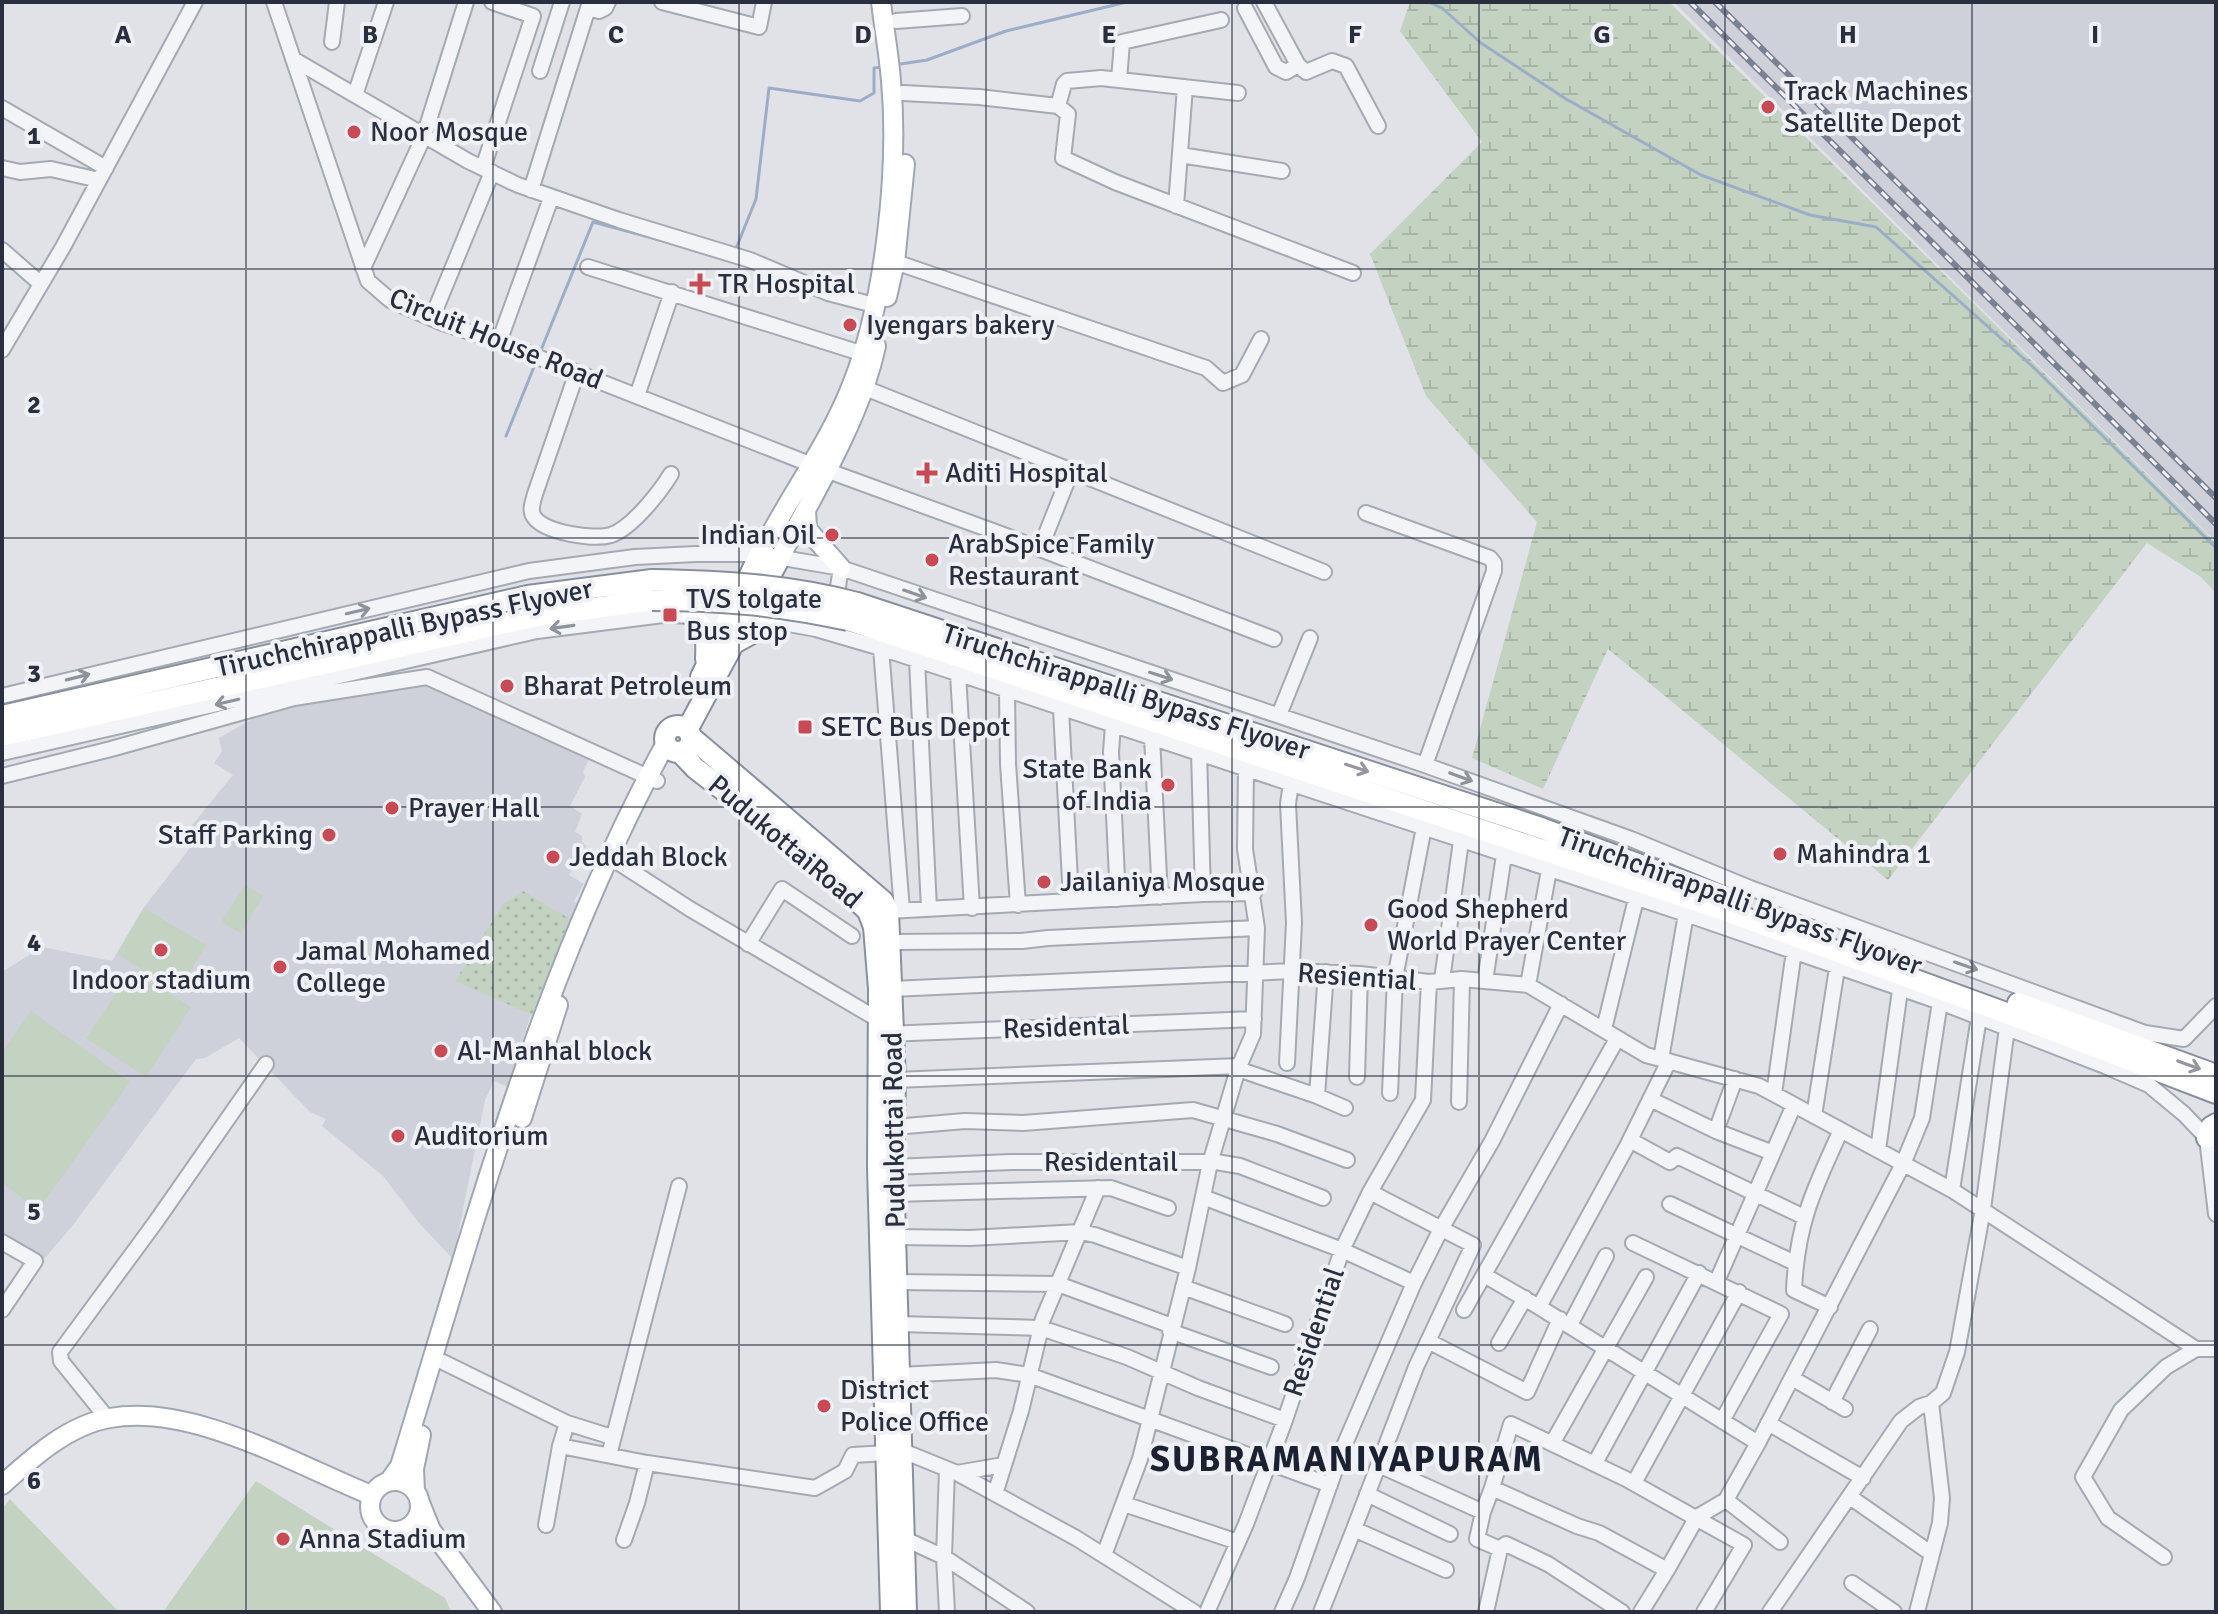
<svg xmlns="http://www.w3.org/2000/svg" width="2218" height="1614" font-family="Signika,sans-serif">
<defs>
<pattern id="grass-dots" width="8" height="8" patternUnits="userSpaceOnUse" patternTransform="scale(2)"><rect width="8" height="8" fill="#c4d2c1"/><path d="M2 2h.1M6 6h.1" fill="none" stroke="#a8b5a7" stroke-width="1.8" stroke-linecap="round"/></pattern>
<pattern id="wetland-marsh" width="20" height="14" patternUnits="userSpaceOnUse" patternTransform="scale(2)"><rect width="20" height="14" fill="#c4d2c1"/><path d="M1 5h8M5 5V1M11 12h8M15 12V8" fill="none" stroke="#a8b5a7"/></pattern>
</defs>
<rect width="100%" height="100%" fill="#e0e2e8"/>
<!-- built -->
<path fill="#ced1da" d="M1674,2H2216V542Z
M417,679L590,757L583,772L585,777L570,806L582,814L575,832L582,836V842L587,846L569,875L584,884L574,901L577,903L539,990L507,1087L494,1081L485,1100L453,1259L419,1223L383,1176L322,1126L326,1119L310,1112L239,1038L205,1058L196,1059L73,1225L45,1258L2,1234V972L42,947L112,961L142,910L192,845L189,829L233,775L214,763L222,751L219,738L252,719L307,703Z"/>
<!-- grass -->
<path fill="url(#grass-dots)" d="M523,891L570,919L532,1015L455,981L503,904Z"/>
<!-- wetland -->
<path fill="url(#wetland-marsh)" d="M1410,2H1669L2216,543V593L2201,577L2147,543L1888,880L1608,649L1543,789L1472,758L1537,522L1426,396L1370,254L1482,142L1400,31Z"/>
<!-- park -->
<path fill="#c4d2c1" d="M245,885L263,896L241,934L221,922Z
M144,908L206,945L178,992L117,954Z
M132,970L191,1007L146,1077L86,1038Z
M31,1011L130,1082L38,1210L2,1183V1052Z
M256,1481L445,1598L451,1612H163Z
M10,1499L119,1612H2V1509Z"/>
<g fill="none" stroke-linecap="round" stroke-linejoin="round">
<!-- stream -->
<path stroke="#9caec7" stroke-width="3" d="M1429,2L1442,8L1481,43L1566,99L1701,175L1810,215L1876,227L2031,365L2216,548
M894,65L927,60L1006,31L1127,2
M737,246L756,199L769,88L860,101L874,93V68L883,67
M539,355L593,222L675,244
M506,436L536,362"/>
<!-- minor casing -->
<g stroke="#a5a9b2" stroke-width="18">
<path id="minor" d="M274,2L368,281L390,300L440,322L499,342L812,465L1001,534L1274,639
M662,2L759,27L764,2
M1264,2L1298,65L1306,72L1332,61L1346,66L1378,126
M1245,8L1276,67L1286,72L1298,65
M896,21L962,16
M332,42L337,2
M293,59L468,161L518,185L619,220L750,260L828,293L874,305
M540,71L562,2
M1119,80L1122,42L1221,20
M903,93L979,97L1058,106L1064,84L1067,81L1101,78L1238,93
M355,95L386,2
M1058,106L1068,114L1063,158L1115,182L1353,273
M2,108L106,168
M1180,155L1282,171
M2,168L20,172L51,169L99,180
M483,168L533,16L492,2
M531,190L588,8L599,11L605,8L608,2
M1176,206L1185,87
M2,250L41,284
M895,262L1206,368L1223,383L1242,375L1261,339
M588,267L870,356
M363,268L424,136L466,2
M432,318L492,172
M499,342L551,198
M2,350L63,247L195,2
M577,372L535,494C533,502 529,510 534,517C545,533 594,540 611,535C632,528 660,492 671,474
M865,388L1324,572
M637,396L672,292
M1366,513L1490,558L1494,563V571L1425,765
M1040,549L1072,469
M835,605L841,568
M767,620L816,629L881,648L1686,914L1940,1002L2105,1066L2149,1085L2184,1114L2207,1138L2216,1214
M881,648L902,910
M917,660L929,909
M958,674L972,908
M1007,691L1008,764L1018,905
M2,696L529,571L635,557L696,554H760L841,568L1425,765L1631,839L1750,888L2145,1033L2184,1039L2216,1006
M1061,709L1071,900
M1279,715L1310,638
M1113,725L1111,752L1118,899
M1152,737L1160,897
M2,753L537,631L663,615L735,617
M2,776L111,749L294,698L427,677L657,781
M619,863L690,909L879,1020
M1203,894L1254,893
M888,911L1203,894L1199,752
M891,942L1022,941L1048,938L1257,928
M748,944L782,889L852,936
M1442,980L1461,841
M1485,981L1504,855
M1528,985L1549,870
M892,989L1293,971L1360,974L1429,982L1462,979L1528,985L1646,1055L1759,1086L1952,1190L2196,1349
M1604,1029L1636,899
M886,1034L1254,1019
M1661,1059L1686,914
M1669,1061L1627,1146L1539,1307L1758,1443L1903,1164L1922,1118L1940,1002
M1287,1063L1294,923L1288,804L1291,783
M1238,1069L1317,1096L1345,1108
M1357,1077L1360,974
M895,1080L1239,1066
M1390,1093L1395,978L1424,827
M1774,1094L1794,951
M1317,1096L1326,972
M1650,1099L1716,1131L1773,1153
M1459,1102L1462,979
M1814,1116L1837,968
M894,1127L965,1121L1023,1123L1193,1110L1277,1134L1347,1160
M1716,1131L1735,1079
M1630,1140L1670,1162L1677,1156L1804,1217
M1878,1150L1900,990
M893,1167L1011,1162H1216L1240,1166L1323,1198
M1952,1190L1979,1017
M894,1194L1111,1188L1168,1208
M1203,1197L1342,1250L1414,1283
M1670,1204L1795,1263
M895,1237L970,1238L1080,1232L1095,1235L1188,1268
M2,1242L35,1261L2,1310
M1633,1243L1781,1314L1722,1421
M1484,1275L1539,1307
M1717,1281L1794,1105
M897,1282L1058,1284L1172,1326
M1183,1287L1285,1324
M1830,1307L1794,1290C1797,1223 1814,1189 1841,1130
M1464,1310L1617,1039
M898,1324L1041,1328L1127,1357L1198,1388L1285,1420
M1570,1325L1606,1256
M1170,1331L1271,1367
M1428,1341L1527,1392L1560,1319
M1499,1343L1525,1298
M443,1362L567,1423L612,1437
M900,1375L996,1370L1029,1375L1330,1485
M1792,1378L1845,1409
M1832,1402L1870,1329
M107,1418L61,1361L60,1352L155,1223L266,1064
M1768,1423L1863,1478
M1553,1442L1646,1277
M1758,1443L1726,1500L1780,1542
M560,1446L647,1463L815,1488L845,1471L853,1455L887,1453
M893,1447L957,1473L1076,1538L1194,1612
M609,1455L679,1186
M1595,1463L1699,1273
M1379,1465L1483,1512L1492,1488
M957,1473L1003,1465
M1634,1483L1739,1292
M995,1494L1021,1411L1043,1319L1098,1188
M1367,1494L1450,1534
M1850,1497L1932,1554
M1124,1504L1238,1542
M1483,1512L1477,1539L1500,1549
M546,1525L560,1446L567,1423
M1354,1529L1416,1367L1473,1245L1370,1192
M905,1539L944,1557L947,1469
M624,1540L637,1503L647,1463
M1104,1555L1140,1459L1188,1268L1210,1163L1238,1069L1253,1034L1257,928L1245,849L1246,767
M2164,1557L2108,1518L2083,1477L2121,1410L2166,1367L2196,1349H2216
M1667,1570L1697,1517L1726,1500
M1852,1583L1894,1612
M947,1612L944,1557L1027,1612
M1207,1612L1246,1524L1285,1420L1342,1250L1370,1192L1423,1100L1429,982
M1282,1612L1297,1578L1341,1453L1414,1283L1441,1229L1492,1141L1561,1004
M1321,1612L1354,1529L1446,1570
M1486,1612L1500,1549L1506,1544L1548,1564L1622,1612
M1641,1612L1667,1570L1599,1533L1577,1526L1492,1488L1511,1424L1626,1479L1744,1545L1704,1612
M1770,1612L1901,1421L1919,1407L1931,1403
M1917,1612L1940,1523L1942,1498L1931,1403L1943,1393L1957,1352L1983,1209L2007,1028"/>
</g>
<!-- major casing -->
<g stroke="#a0a6b3" stroke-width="22">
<path id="major" d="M887,297L895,262L905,164
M806,510L807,529L841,568
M760,554C789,496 830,443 853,382C885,301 899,168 891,81C889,55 884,28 881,2
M780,557C815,493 861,416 876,346
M522,1118L558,1005
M390,1480L400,1466C475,1221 542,969 666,743
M370 1506a25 25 0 1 1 50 0a25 25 0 1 1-50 0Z
M2,1485C32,1458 68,1425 110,1418C192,1403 296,1465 371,1495
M415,1491L414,1469L421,1435
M420,1503L431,1530L492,1612"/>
</g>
<!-- highway casing -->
<g stroke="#888f9e" stroke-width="24">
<path id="highway" d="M857,603L1541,828L1740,902
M692,616C707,629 707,640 706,659
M848,620L1721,909L2036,1024L2216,1093
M736,642L774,621
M701,677L760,554
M2,716L528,596L652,580
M665 739a13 13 0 1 1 26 0a13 13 0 1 1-26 0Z
M687,730L780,557
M2,736L537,616L652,600
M691,737L883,901L888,911L895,1080L893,1167L906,1612
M680,752L695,768L783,836L846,890L868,911L874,927L879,989L878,1168L891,1612
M2018,1003L2216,1075
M2207,1138L2211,1127L2216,1124"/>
</g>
<!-- minor -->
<use href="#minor" stroke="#f2f4f7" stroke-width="14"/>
<!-- major -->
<use href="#major" stroke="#fff" stroke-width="18"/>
<!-- highway -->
<use href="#highway" stroke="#fff" stroke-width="20"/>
<!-- rail casing -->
<g stroke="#7a8191" stroke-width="6">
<path id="rail" d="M1690,2L2216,524
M1715,2L2216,498"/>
</g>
<!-- rail -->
<use href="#rail" stroke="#eff1f6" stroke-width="3" stroke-dasharray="9" stroke-linecap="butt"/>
<!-- highway-bridge casing -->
<g stroke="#888f9e" stroke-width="24" stroke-linecap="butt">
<path id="highway-bridge" d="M652,580C722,581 790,585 857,603
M652,600C723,600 779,605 848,620"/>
</g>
<!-- highway-bridge -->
<use href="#highway-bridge" stroke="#fff" stroke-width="20"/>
</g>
<!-- one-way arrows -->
<defs><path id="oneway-shaft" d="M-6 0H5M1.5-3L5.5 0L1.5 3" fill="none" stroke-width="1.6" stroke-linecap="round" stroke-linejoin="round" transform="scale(2)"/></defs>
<g stroke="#8e929b">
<use href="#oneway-shaft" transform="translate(915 594) rotate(19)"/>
<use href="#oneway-shaft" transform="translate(358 611) rotate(-13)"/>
<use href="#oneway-shaft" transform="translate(562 627) rotate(172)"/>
<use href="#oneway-shaft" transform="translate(1161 676) rotate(18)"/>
<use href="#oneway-shaft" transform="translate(78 677) rotate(-14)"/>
<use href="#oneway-shaft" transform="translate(227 702) rotate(167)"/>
<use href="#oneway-shaft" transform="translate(1461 777) rotate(20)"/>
<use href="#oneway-shaft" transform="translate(1966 966) rotate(19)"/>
</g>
<g stroke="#94979f">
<use href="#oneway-shaft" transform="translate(1357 768) rotate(18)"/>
<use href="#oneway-shaft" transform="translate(2189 1065) rotate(20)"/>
</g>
<!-- grid -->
<path fill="none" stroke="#292f3f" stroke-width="2" stroke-opacity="0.55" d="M246,2V1612M493,2V1612M739,2V1612M986,2V1612M1232,2V1612M1479,2V1612M1725,2V1612M1972,2V1612M2,269H2216M2,538H2216M2,807H2216M2,1076H2216M2,1345H2216"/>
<!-- markers -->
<g fill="#c84a54" stroke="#eff1f6" stroke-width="3">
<circle cx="1768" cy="107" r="8"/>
<circle cx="354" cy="132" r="8"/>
<path d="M696 272h8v8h8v8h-8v8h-8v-8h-8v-8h8z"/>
<circle cx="850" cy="325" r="8"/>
<path d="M923 461h8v8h8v8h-8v8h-8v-8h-8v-8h8z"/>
<circle cx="832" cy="535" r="8"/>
<circle cx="932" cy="560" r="8"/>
<rect x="662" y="607" width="16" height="16" rx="4"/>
<circle cx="507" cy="686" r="8"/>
<rect x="797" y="719" width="16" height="16" rx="4"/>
<circle cx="1168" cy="785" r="8"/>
<circle cx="392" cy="808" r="8"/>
<circle cx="329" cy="835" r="8"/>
<circle cx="1780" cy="854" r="8"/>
<circle cx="553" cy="857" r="8"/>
<circle cx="1044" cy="882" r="8"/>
<circle cx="1371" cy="925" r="8"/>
<circle cx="161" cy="950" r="8"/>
<circle cx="280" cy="967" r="8"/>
<circle cx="441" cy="1051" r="8"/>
<circle cx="398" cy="1136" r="8"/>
<circle cx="824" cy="1406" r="8"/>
<circle cx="283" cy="1539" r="8"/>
</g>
<g text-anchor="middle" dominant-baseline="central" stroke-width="8" stroke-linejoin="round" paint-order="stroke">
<!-- poi labels -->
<g font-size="28" fill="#292f3f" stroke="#eff1f6" text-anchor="start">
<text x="1784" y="91">Track Machines<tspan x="1784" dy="32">Satellite Depot</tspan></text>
<text x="370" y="132">Noor Mosque</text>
<text x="718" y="284">TR Hospital</text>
<text x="866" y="325">Iyengars bakery</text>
<text x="945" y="473">Aditi Hospital</text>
<text x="816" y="535" text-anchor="end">Indian Oil</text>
<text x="948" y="544">ArabSpice Family<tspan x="948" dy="32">Restaurant</tspan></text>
<text x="686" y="599">TVS tolgate<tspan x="686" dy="32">Bus stop</tspan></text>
<text x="523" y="686">Bharat Petroleum</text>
<text x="821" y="727">SETC Bus Depot</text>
<text x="1152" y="769" text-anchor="end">State Bank<tspan x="1152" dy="32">of India</tspan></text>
<text x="408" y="808">Prayer Hall</text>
<text x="313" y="835" text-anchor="end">Staff Parking</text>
<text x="1796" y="854">Mahindra 1</text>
<text x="569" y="857">Jeddah Block</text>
<text x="1060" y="882">Jailaniya Mosque</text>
<text x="1387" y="909">Good Shepherd<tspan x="1387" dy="32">World Prayer Center</tspan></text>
<text x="296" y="951">Jamal Mohamed<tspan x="296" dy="32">College</tspan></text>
<text x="161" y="980" text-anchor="middle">Indoor stadium</text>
<text x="457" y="1051">Al-Manhal block</text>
<text x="414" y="1136">Auditorium</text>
<text x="840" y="1390">District<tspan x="840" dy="32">Police Office</tspan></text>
<text x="299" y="1539">Anna Stadium</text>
</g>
<!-- street labels -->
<g font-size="28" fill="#292f3f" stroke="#eff1f6">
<text transform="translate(496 339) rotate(22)">Circuit House Road</text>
<text transform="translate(404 628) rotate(-12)">Tiruchchirappalli Bypass Flyover</text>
<text transform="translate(1126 692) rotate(18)">Tiruchchirappalli Bypass Flyover</text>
<text transform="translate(785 842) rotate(40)">PudukottaiRoad</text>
<text transform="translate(1740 901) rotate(20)">Tiruchchirappalli Bypass Flyover</text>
<text transform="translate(1357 977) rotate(4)">Resiential</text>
<text transform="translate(1066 1027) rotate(-2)">Residental</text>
<text transform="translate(894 1130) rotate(-91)">Pudukottai Road</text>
<text x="1111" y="1162">Residentail</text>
<text transform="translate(1314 1332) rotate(-71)">Residential</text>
</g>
<!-- district labels -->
<g font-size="36" font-weight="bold" letter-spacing="2" fill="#1b2130" stroke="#eff1f6">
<text x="1347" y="1459">SUBRAMANIYAPURAM</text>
</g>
</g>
<g font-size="26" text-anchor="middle" font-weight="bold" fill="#292f3f" stroke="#eff1f6" stroke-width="8" stroke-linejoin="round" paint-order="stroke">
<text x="123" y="43">A</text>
<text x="370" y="43">B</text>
<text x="616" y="43">C</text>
<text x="863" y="43">D</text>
<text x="1109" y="43">E</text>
<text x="1355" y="43">F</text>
<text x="1602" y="43">G</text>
<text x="1848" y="43">H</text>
<text x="2095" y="43">I</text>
<text x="34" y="144">1</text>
<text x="34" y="413">2</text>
<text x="34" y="682">3</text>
<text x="34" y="951">4</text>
<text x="34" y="1220">5</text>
<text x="34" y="1489">6</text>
</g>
<!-- border -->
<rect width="2218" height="1614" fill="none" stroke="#292f3f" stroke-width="8"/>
</svg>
